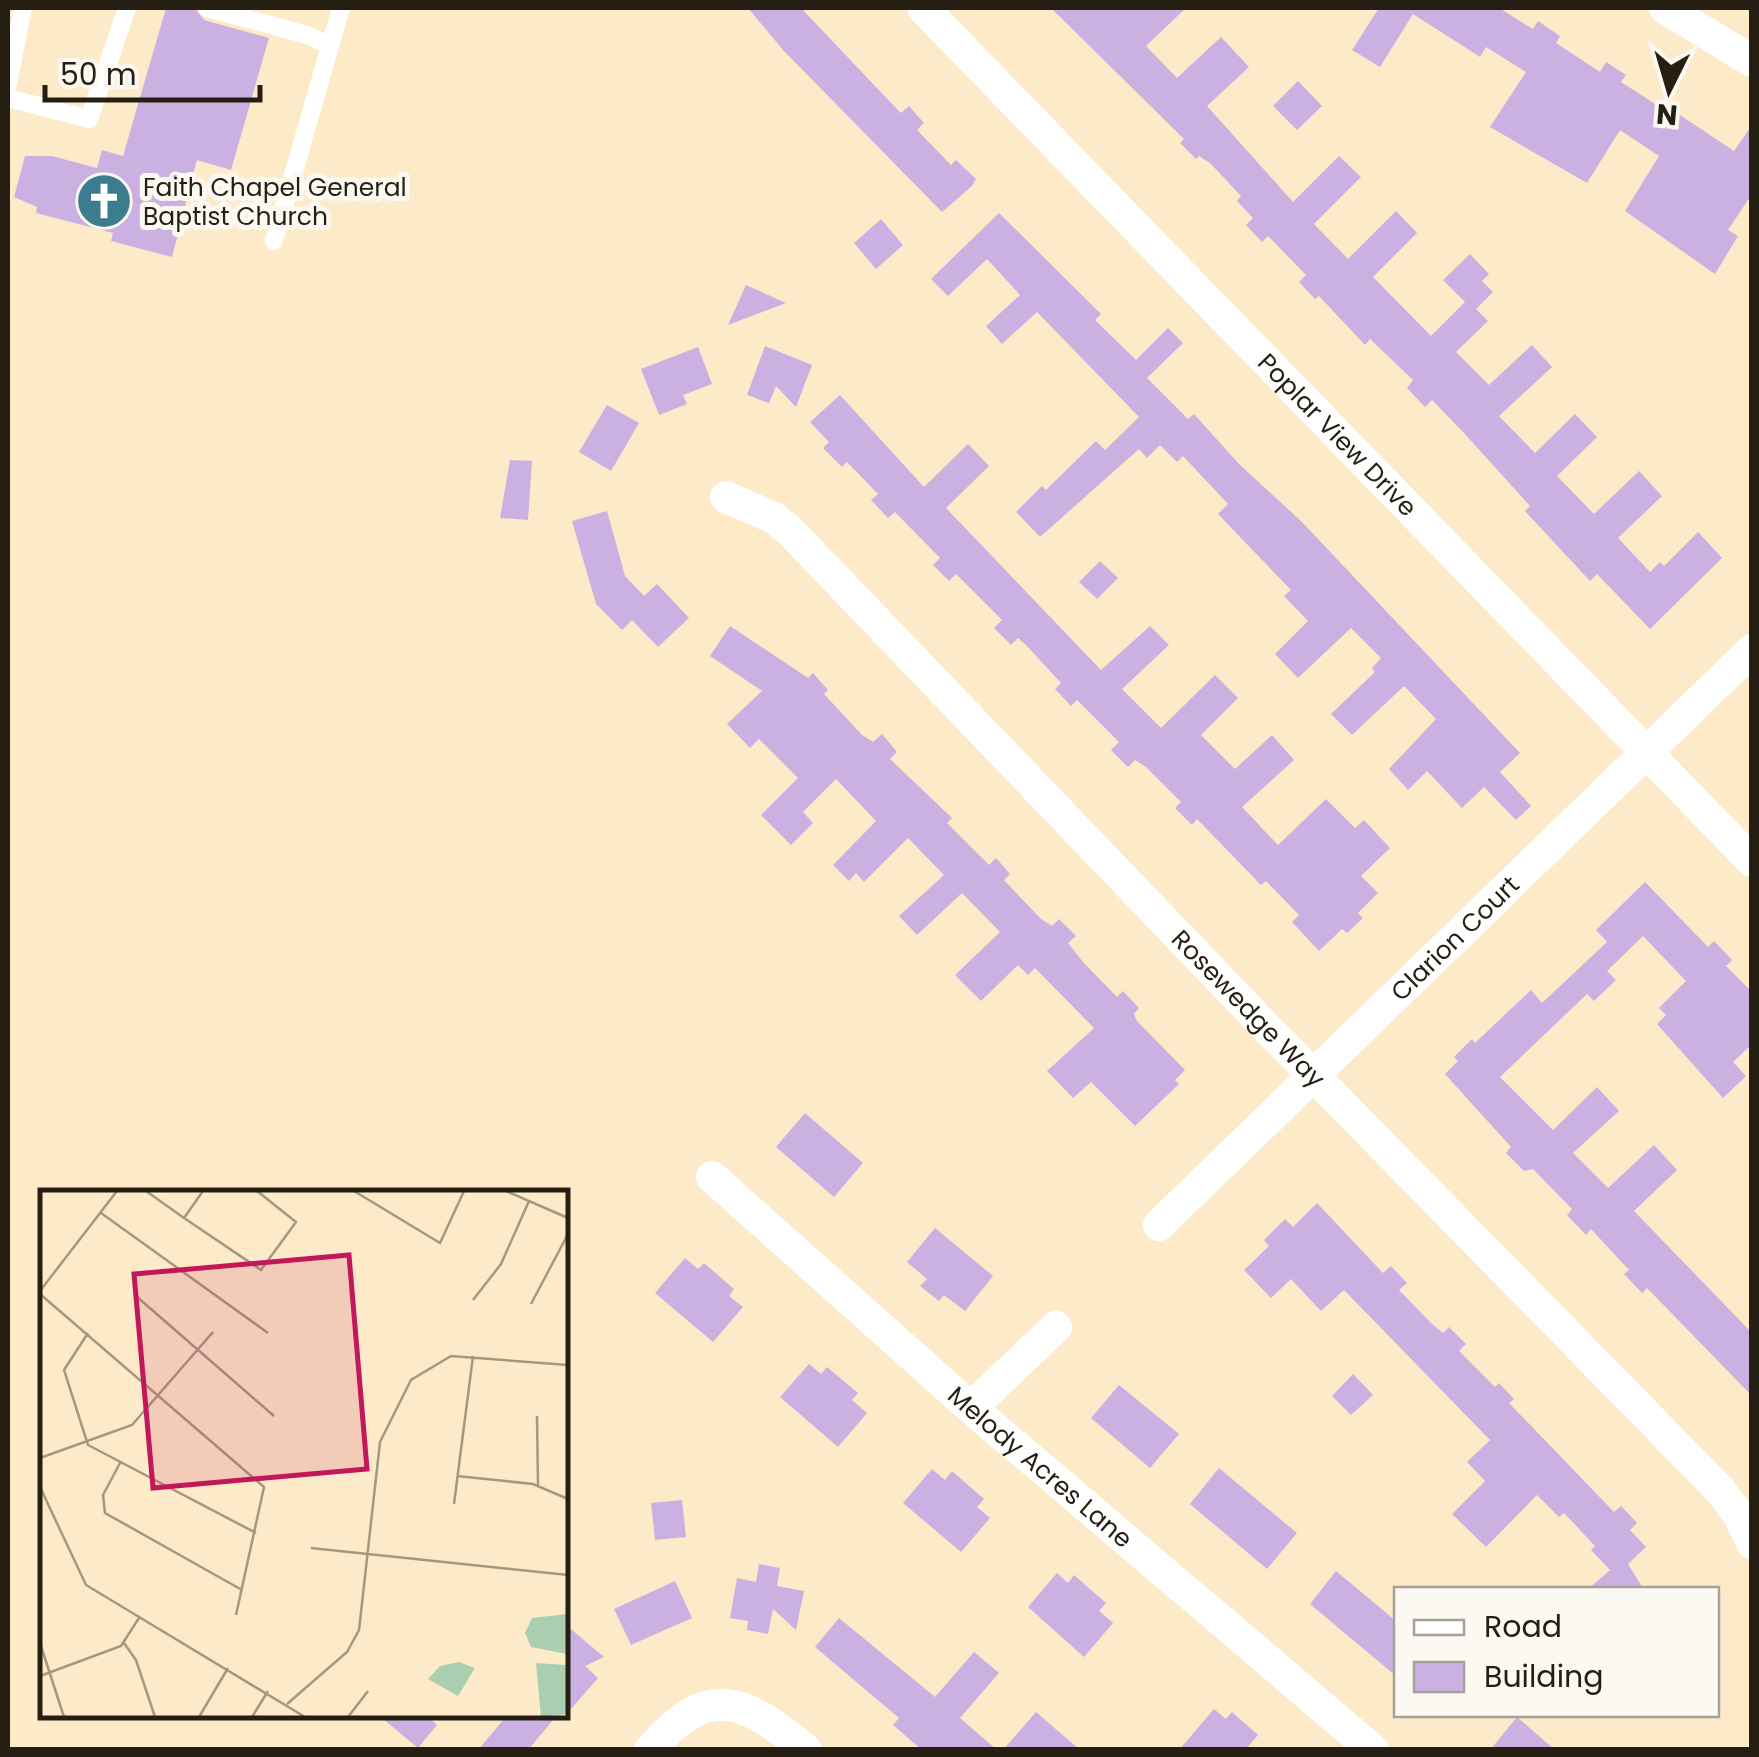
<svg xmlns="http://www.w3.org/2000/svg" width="1759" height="1757" font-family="Poppins,sans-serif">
<rect width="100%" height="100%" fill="#fceac9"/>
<!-- building -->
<path fill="#cbb1e2" d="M166,8H195L204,20L269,38L231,170L197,160L172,257L111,241L113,233L36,213L37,207L14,197L25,156H52L97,168L102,150L123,156Z
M748,8H801L893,105L901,113L909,106L924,123L917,130L951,165L956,160L976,179L972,186L942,212L783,50Z
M1051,8H1186L1146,46L1177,78L1221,37L1249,67L1207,106L1293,202L1339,156L1361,177L1314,224L1348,259L1396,211L1417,233L1373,277L1431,336L1465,302L1443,280L1470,254L1489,274L1482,281L1493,292L1476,309L1488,321L1456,352L1489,385L1532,345L1552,367L1499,416L1535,453L1575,414L1597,437L1557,476L1594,514L1639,471L1662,496L1618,538L1650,572L1660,562L1664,566L1698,532L1722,558L1650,629L1597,574L1590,581L1525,511L1530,506L1463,432L1432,400L1425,407L1407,388L1413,380L1370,339L1365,345L1319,296L1315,299L1299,282L1306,275L1268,236L1262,242L1246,225L1253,218L1237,201L1241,196L1210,163L1199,156L1196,159L1180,143L1184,139Z
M1379,8H1499L1533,29L1538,21L1560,36L1556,43L1600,72L1606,62L1626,75L1621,82L1663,109L1665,105L1734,151L1752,125V194L1728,230L1738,236L1715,274L1625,211L1659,156L1620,130L1587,183L1490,127L1526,72L1486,47L1480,57L1413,14L1380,67L1352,50Z
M1298,81L1322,106L1297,130L1273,106Z
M999,213L1101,314L1095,320L1136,360L1168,328L1183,343L1147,378L1188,419L1194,414L1239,464L1302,522L1520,753L1500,772L1531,806L1516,820L1484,787L1462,808L1427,771L1408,790L1389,769L1436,719L1404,686L1352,735L1331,714L1375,672L1372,668L1381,658L1351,628L1298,678L1275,654L1308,621L1284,596L1291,590L1218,514L1228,504L1183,456L1177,462L1160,445L1147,458L1139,449L1040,537L1016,512L1042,486L1046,490L1096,441L1105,450L1139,417L1037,312L1002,344L986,326L1020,295L987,259L948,296L931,279Z
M881,219L903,245L876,269L854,243Z
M746,285L786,303L728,325Z
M765,346L812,365L796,407L776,386L769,403L747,395Z
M698,347L712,384L683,395L687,404L659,415L641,369Z
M840,395L924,487L968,444L989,466L946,508L1101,670L1150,626L1169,645L1122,689L1161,728L1215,675L1238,698L1201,735L1235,769L1272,735L1294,760L1242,807L1278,845L1326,799L1355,828L1364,820L1390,848L1361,876L1378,893L1358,913L1363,918L1347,933L1342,929L1319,951L1292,922L1299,915L1266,881L1261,885L1197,819L1192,825L1175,808L1181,802L1146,767L1135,760L1128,767L1111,750L1119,742L1077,700L1071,706L1055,689L1061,683L1027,646L1018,638L1011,645L994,628L1002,620L956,574L949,581L933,565L940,558L895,512L888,518L871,500L878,494L847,462L842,467L823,448L829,442L810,422Z
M607,405L639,423L611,471L579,452Z
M510,460L532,461L528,520L500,518Z
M607,511L625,576L644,596L657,584L689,618L658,647L632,620L622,630L596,604L572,521Z
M1100,561L1118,578L1097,599L1079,582Z
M730,626L808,678L813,673L828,690L824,694L862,735L873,742L882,734L897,752L890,759L952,818L947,823L989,865L996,858L1010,874L1004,880L1041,919L1052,926L1059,919L1076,936L1068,943L1083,962L1117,997L1123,991L1139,1008L1134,1014L1137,1021L1185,1070L1175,1080L1179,1084L1135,1126L1091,1082L1073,1098L1047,1071L1094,1028L1035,968L1028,975L1018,965L981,1001L955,975L1000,932L962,893L917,935L899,916L944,875L908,838L864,882L856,873L849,881L833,865L876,821L836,779L803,812L813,823L791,845L761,815L798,778L759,739L750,748L727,724L762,691L710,656Z
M1645,882L1708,947L1714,941L1732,960L1726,966L1752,992V1044L1733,1062L1746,1076L1723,1098L1657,1024L1666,1015L1659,1008L1686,981L1643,936L1607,971L1616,980L1594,1001L1587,994L1500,1077L1553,1130L1597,1087L1619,1111L1573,1153L1608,1188L1654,1145L1677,1170L1634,1211L1752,1333V1396L1647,1288L1642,1293L1624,1274L1629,1270L1591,1229L1586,1235L1567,1215L1572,1209L1533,1169L1524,1171L1506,1153L1511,1147L1445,1074L1458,1061L1454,1057L1472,1039L1475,1043L1531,990L1542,1003L1607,942L1596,930Z
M805,1113L863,1163L834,1197L776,1147Z
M1317,1203L1383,1273L1391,1266L1407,1283L1399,1290L1432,1324L1443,1333L1449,1327L1466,1344L1459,1351L1495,1387L1499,1383L1514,1399L1509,1403L1614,1512L1621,1506L1637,1523L1630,1530L1646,1547L1628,1564L1644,1590H1587L1610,1570L1591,1550L1595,1546L1564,1513L1559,1517L1537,1495L1486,1547L1452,1514L1485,1481L1467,1462L1490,1440L1344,1290L1321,1311L1291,1279L1271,1298L1244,1270L1269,1246L1264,1240L1285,1219L1293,1227Z
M935,1228L993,1276L965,1311L944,1295L939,1301L920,1286L927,1279L907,1262Z
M685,1258L698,1269L704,1263L734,1289L729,1296L743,1307L713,1342L655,1293Z
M809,1364L821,1374L827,1367L858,1393L852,1400L867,1413L838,1447L780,1397Z
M1353,1374L1373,1395L1351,1415L1332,1396Z
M1119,1385L1179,1434L1150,1468L1091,1418Z
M1219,1468L1297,1533L1267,1569L1190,1504Z
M932,1469L945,1480L952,1471L984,1499L977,1507L990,1518L961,1552L903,1503Z
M682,1500L686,1537L655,1540L651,1503Z
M759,1564L780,1568L777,1586L804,1591L796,1630L773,1609L768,1634L747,1630L748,1621L730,1618L737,1578L756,1582Z
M1336,1571L1396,1621V1676L1310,1604Z
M1057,1573L1068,1583L1074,1575L1106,1603L1099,1611L1113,1623L1084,1657L1028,1607Z
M675,1581L692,1618L631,1645L614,1609Z
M839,1618L935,1697L974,1652L999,1673L960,1718L997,1750H922L893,1725L899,1718L815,1647Z
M565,1624L604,1657L585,1666L598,1678L565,1716Z
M1214,1709L1226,1719L1232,1712L1258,1735L1245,1750H1179Z
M1036,1712L1080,1750H1003Z
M377,1714H425L437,1725L418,1748Z
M508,1714H558L528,1750H478Z
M1517,1717L1555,1750H1490Z"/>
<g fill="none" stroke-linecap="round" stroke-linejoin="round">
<!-- lane -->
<path stroke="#fff" stroke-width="18" d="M207,8L307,35L330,46
M8,84L23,8
M8,98L89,119L127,8
M274,241L341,8"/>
<!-- street -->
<g stroke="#fff" stroke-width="32">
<path id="s1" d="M923,8L1752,861"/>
<path d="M1665,8L1752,61"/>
<path id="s2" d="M726,497L774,518L790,531L1261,1022L1720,1490L1738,1514L1752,1543"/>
<path id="s3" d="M712,1177L971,1408L1373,1750"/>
<path id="s4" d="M1159,1225L1752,650"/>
<path d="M971,1408L1056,1327"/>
<path d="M650,1750C708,1682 744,1698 806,1750"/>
</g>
</g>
<!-- icons -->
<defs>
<g id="church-disc" transform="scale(2.875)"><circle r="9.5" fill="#3c7e8f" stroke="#fcf9f2"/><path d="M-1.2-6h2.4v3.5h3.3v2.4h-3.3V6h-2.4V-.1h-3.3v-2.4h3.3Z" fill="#fff"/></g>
</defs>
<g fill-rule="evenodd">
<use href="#church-disc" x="104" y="201"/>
</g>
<g text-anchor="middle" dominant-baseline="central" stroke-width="10" stroke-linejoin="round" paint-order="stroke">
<!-- poi labels -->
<g font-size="25" fill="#251e12" stroke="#fcf9f2" text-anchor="start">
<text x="143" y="187">Faith Chapel General<tspan x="143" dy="29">Baptist Church</tspan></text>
</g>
<!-- street labels -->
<g font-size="25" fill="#251e12" stroke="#fcf9f2">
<text stroke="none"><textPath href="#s1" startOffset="595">Poplar View Drive</textPath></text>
<text stroke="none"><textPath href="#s4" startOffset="412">Clarion Court</textPath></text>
<text stroke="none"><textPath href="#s2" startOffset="735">Rosewedge Way</textPath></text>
<text stroke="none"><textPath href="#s3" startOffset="438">Melody Acres Lane</textPath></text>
</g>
</g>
<!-- overview -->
<g transform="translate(40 1190)">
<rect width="528" height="528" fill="#fceac9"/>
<path d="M527,424V464L491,457L485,443L492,428ZM419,472L435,478L418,506L388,489L400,476ZM496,473L527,475V524L501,527Z" fill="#abceb0"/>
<path fill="none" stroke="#a69880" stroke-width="2.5" d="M106,1L144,28M163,1L144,28L221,80L256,32L217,1M314,1L400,53L424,1M466,1L528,28M61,23L228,143M0,101L77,1M0,104L224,297L196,425M96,106L234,226M433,110L461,74L489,11M491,114L528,44M48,143L24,180L48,255L216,343M497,226L498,296M0,268L92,235L173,142M80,273L63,305L65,323L202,400M417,286L493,294L528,309M0,297L46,395L265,527M414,314L433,166M271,358L528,385M0,453L24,527M84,453L96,470L115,527M0,486L81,456L99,428M247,514L307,462L319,440L340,252L371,190L411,166L528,175M159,527L188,478M212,527L228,501M308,527L328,501"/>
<path fill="#c2185b" fill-opacity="0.15" stroke="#c2185b" stroke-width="5" d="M309,65L327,279L113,298L94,84Z"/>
<rect width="528" height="528" fill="none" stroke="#251e12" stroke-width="5"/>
</g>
<!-- border -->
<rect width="1759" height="1757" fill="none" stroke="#251e12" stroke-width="20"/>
<!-- legend -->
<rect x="1394" y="1587" width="325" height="130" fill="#fcf9f2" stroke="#a6a198" stroke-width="2.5"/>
<rect x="1414" y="1620" width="50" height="15" fill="#ffffff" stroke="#a6a198" stroke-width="2.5"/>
<text x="1484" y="1637" font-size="30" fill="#251e12">Road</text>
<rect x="1414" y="1662" width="50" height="30" fill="#cbb1e2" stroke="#a6a198" stroke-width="2.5"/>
<text x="1484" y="1687" font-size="30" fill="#251e12">Building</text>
<!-- north arrow -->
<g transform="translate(1669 90) rotate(185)" stroke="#fcf9f2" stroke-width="8" paint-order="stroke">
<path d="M0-8L18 38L0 25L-18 38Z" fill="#251e12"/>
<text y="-15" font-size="28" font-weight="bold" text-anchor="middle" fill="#251e12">N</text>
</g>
<!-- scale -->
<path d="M45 85v15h215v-15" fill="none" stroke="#251e12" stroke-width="5"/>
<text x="60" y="85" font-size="30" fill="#251e12" stroke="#fcf9f2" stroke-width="8" paint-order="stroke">50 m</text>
</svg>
